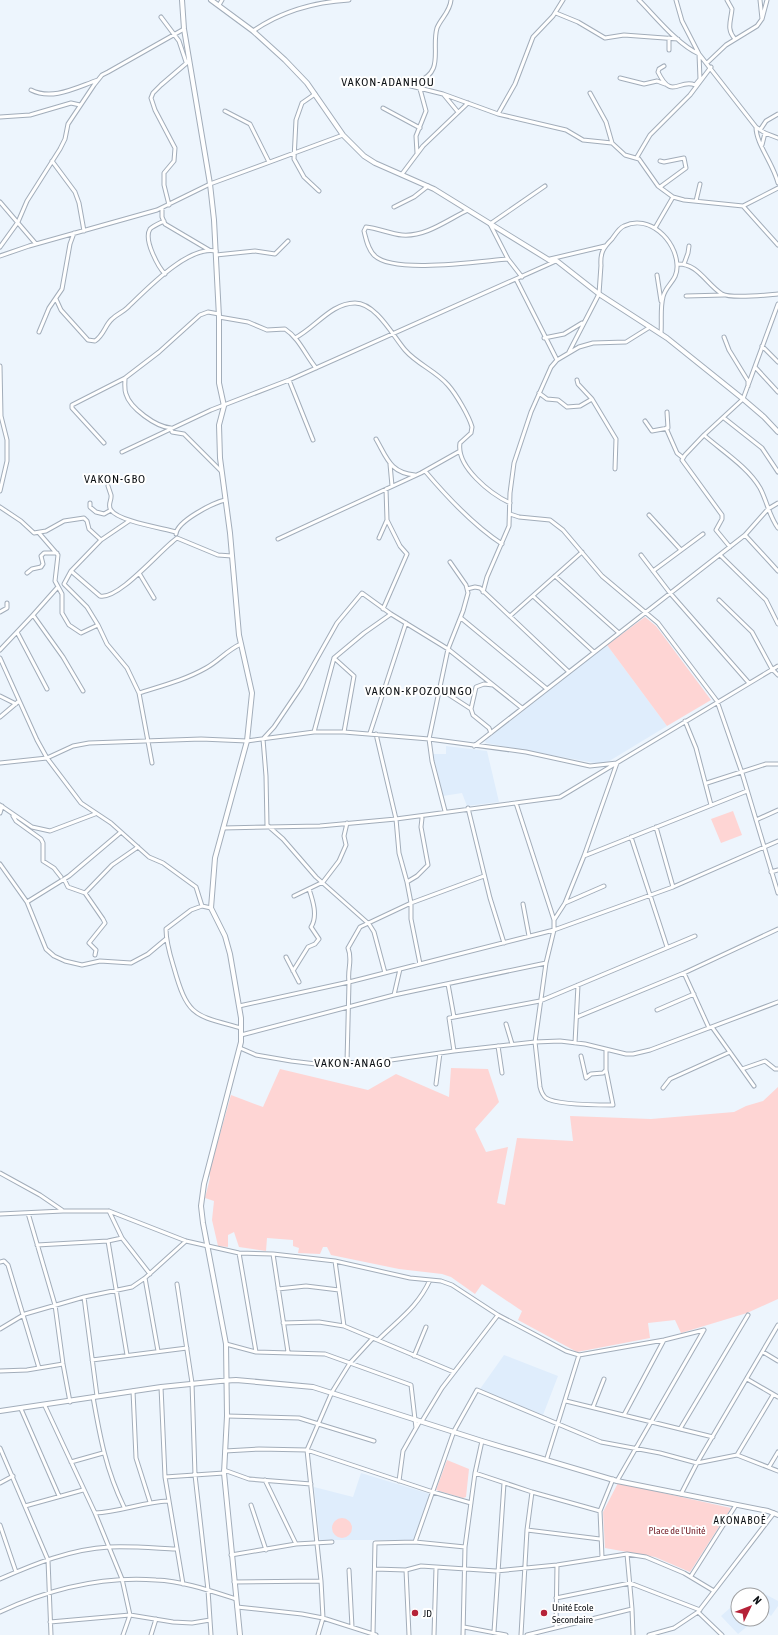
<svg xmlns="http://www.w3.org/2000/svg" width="778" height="1635" font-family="'Asap Condensed',sans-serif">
<rect width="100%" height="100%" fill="#edf5fd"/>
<!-- built -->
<path fill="#dfedfc" d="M607,645L667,726L606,763L600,764L486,743L485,741Z
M446,746L487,751L499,802L467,806L462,793L443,796L433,754H446Z
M504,1355L558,1376L543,1415L480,1389Z
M361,1473L430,1494L414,1540H320L314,1487L353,1497Z
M763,1593L778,1601V1606L771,1616L766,1611L762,1614L761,1595Z
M738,1601V1619H756L738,1634L721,1616Z"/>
<!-- green -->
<path fill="#fed5d4" d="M645,617L656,626L711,700L667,726L607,645Z
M733,811L742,835L721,843L711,819Z
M451,1068L488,1069L499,1102L475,1129L486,1152L508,1147L497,1203L505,1205L517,1138L573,1141L570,1116L651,1119L734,1112L746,1106L763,1101L778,1087V1299L747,1313L681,1333L675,1320L648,1323L650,1338L577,1352L518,1320L522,1311L482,1284L475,1294L451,1277L442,1274L399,1269L331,1255L327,1247H323L320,1254L298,1253L299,1248L293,1246V1240L267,1238L266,1251L239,1247L234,1232L228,1235V1247L218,1246L212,1220L214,1201L205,1198L210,1178L209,1173L231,1095L263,1107L280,1069L368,1090L396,1074L449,1097Z
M447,1460L469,1469L466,1497L463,1498L436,1490Z
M618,1483L731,1508L690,1572L655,1557L605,1548L603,1512Z
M332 1528a10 10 0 1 1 20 0a10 10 0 1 1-20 0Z"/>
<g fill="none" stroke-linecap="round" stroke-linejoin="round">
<!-- street casing -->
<g stroke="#a2adba" stroke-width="5">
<path id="street" d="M639,0C655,16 678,45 699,54L700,79L695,85C679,78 672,101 658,72L659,69L664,66
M676,0L682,21L699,54L756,127L765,133L778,138
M727,0L732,9C731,21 726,29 735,39
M760,0L762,19
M219,5L222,0
M556,13L578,22L605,38L624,35L678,39
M161,17L179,41L186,62
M253,31C282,11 314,2 349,0
M669,38V50
M707,63L726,45L757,26L762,19L767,0
M620,78L644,84L657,81L665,84
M389,80L417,82C445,72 431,49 437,28C441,18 450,12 451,0
M402,82L407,85L443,94L498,114L566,130L583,140L612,143L625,155L639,159L658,186L673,197L684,200L743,206L778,188
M31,90C53,101 77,87 98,80
M590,93L606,122L612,143
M315,94L302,103L296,120L294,159L304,177L319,191
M444,95L458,112
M383,108L420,128
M225,111L250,124L269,162
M498,114L515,84L533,37L553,16L563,0
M0,117L30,115L71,103L80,105
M756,127C756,144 773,163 778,183
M760,130L766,121L778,114
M762,145L765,133
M417,153L416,136L426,111L420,89
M637,157L650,135L690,95L711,67
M52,161L75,192L79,203L84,231
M660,161L664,162L684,158L686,168L660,187
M402,174L423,146L468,103
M696,201L700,184
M0,202L36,244
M169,205L164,185V173L174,161L175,148L155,110L151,98L153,93L161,85L189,61
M743,206L778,245
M394,207L414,197L428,186
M162,208V217L165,224L209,250
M468,210C447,220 426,237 402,235C390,234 378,228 366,227L364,231C366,239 368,250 375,256C394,274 481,261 508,259
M164,221C160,223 153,226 150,229C143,240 159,268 165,274
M655,228L673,197
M0,247L18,222L27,201L60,149L65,139L68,124L94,85L102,75L108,72L184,29
M216,255L255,251L275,254L288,241
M0,256L29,246L157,210L210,184L343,135
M550,259L605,246
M677,264C698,263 706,284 722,294C732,299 766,295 778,294
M684,264L688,253L689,246
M601,266C600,253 603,248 612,239C615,235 619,228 624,226C649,214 676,240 677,265C678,281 666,284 663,297C660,308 662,322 661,333
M657,275L661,301
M522,277L508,259L490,224L545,186
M516,279L557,360
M686,296L724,295
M56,299L61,310L88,340L95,341C104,335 105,325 112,319C117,314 123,312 127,308C146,290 188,245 216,251
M219,317L248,322L267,330L285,329C299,338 306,356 316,368
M39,332L49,308L62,289L70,244L74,233
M724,337L729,350L748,381V386
M295,338C315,328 331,303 355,303C376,303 393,336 405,350C417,364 436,371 448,385C456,394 469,416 472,427L471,433L460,443C456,467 491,494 510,503
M544,338L564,334L582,323
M762,346L778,362
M569,352L599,294L601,265
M0,366L1,416L7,440V461L0,491
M755,367L778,392
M125,378C125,383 124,389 126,394C130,408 156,427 171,428L172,432L184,434L221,471
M289,380L313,440
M577,380L578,384L592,399L616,439L615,469
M539,393L547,399L558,400L567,407L580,406L592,399
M724,418L762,448L778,472
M645,421L652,431L668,428L667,412
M666,428L677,453L682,457
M704,435C722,451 748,467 760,488C767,501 769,516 778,528
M376,439C387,458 390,473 415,475
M104,443L72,408V405L125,378L159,352L200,315L208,312L219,314
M122,452L211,410L289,380L556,261
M390,464L392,486
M425,471C447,497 473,525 502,544
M108,486C109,489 110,492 111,495C112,500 107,505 111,510C118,521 162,528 176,532
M90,503V507L96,512L104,514L111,510
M0,507L21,521L34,533L46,531L64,521L84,518L87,521L89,529L101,540L129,521
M510,514L519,517L550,520L563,530L602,576L658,623L717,701L742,773L778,893
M649,515L681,550
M39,533L58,555L55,581L62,594V613L69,625L81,633L98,625L107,644L127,668L139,693L152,763
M176,534C177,521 213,503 225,500
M745,535L778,571
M379,538L387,520
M278,539L421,473L460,451
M730,547L716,530L722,519V515L682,460L685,455L704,435L743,399L778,304
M641,555L670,593L749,683
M720,555L766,600L778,624
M71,571L101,540
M653,571L703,534
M27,573L32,569L41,567L43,564L41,556L44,553H57
M139,573L154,598
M555,576L619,633
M57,588L33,615L63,657L83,691
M467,589L475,587L480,588L569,672
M483,592L487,577L509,526L510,493L514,463L531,412L551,367L557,360L579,347L593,343L626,342L650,327
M533,596L594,652
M719,600L752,632L772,669L778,675
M383,609L407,554L400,546L387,520L386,489
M0,612L7,608V603
M510,616L582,552
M461,618L547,689
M98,625L87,607L64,584L71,571L100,596C119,600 160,550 177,538L218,555L232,556
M17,632L33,615
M0,650L17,632L47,689
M0,658L37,740L47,758L81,803L111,823L149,857L163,863L196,887L202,906L211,908
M334,658L354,676L344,732
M440,689L471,709L473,715L489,728L491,733
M139,693C161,686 185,680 206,668C219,661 227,650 241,644
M0,696L16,704
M471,709L476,687L484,684L493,685
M0,717L19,701
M685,721L696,748L711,805
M314,732L334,658L364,633L391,614
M370,733L406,623
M376,734L396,819L399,853L407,882
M474,746L745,535L768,509L778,503
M0,763L47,758L73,746L89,743L201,739L247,741L314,732H344L429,739L526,752L590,766L617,763L584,856L565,903L554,920V930L546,963L535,1042L540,1087C541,1091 542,1095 546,1098C556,1105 600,1105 613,1105L606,1070V1050
M707,783L766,764H778
M516,803L554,920
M0,805L32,827L50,831L95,814
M468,808L490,898L504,943
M445,811L432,761L429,739L448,649L463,611L468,593L466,585L450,562
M0,813L2,806
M13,816L16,821L41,839L43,843V861L54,868L61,877
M756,820L778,810
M656,827L673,887
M223,828L320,826L396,819L560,797L778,666
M631,837L667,947
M584,856L747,791
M0,864L27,902L46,949L54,956L65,961L82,965L100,961L131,963L148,954L166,939
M771,872L778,870
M64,879L68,887L85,893L103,919L105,923L89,943L96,950L95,955
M85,893L112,865L138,847
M294,896L323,882L339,861L346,845L344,836L347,823
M27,902L69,876L121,832
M565,903L604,886
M523,904L529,936
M202,906L191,910L166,929C166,943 170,955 174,968C188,1018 195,1015 241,1028
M286,957L299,982
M420,964L411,919V903L484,876
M293,971L308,947L315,944L319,939L311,927C318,916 313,901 309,889
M385,973L374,932L369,924L316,877L283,839L267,825L266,776L263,739L274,727L301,687L337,623L362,593L391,614L448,649L522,708
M684,973L709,1028
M448,984L454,1017
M394,995L400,969
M239,1006L349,982L554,930L673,887L778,841
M657,1010L694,994
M577,1017L684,973L778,929
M506,1024L512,1044
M712,1027L754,1086
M241,1035L394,995L546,963
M575,1043L578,985
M498,1046L502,1073
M240,1048L256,1055L291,1061L316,1064L347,1062L363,1064L454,1051L535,1042L560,1041L585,1044L626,1054H633L650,1050L778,1002
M454,1051L449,1018L540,1001L695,936
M581,1056L586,1078L591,1074L603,1073L606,1070
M347,1062L349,982C347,969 353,960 348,948L360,927L411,903L407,882L417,876L428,865L421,827L422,818
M742,1069L765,1061L775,1069H778
M436,1084L440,1053
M663,1088L670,1079L730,1052
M0,1173L40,1195L62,1210
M109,1211L122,1238L150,1274
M28,1213L55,1305L63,1364L70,1402
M0,1214L63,1211H109L186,1241L239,1253L273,1254L335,1261L410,1278L441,1281L452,1285L498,1315L566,1351L579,1355L664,1340L704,1330
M108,1241L127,1355
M37,1245L108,1241L122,1238
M239,1253L256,1352
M273,1254L288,1352
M335,1261L344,1326
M0,1262L4,1261L8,1265L39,1368
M145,1278L158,1351
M177,1284L192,1383L195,1475L208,1590L211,1635
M278,1289L306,1286L339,1290
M84,1297L97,1396
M283,1323L319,1322L344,1326L454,1372
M0,1329L25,1314L84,1297L132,1287L145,1278L186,1241
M378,1340C399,1319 417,1308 430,1280
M226,1344L256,1352L325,1354L411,1385L416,1428
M763,1352L778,1361
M414,1356L426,1327
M92,1360L187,1348
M0,1371L27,1370L63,1364
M747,1379L778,1397
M161,1387L165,1477L183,1584
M133,1391L136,1458L150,1502
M93,1397C100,1437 106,1470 124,1507
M566,1401L713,1437
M45,1406L95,1513L122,1579L130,1615L123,1635
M593,1407L604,1379
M21,1409L59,1496
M624,1415L664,1340
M227,1416L299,1418L374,1441
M422,1421L442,1388L498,1315
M680,1429L748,1315
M0,1448L48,1560L51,1635
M225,1451L259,1449L307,1450L433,1492L471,1503
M737,1455L773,1395
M547,1458L579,1355
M71,1462L103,1453
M769,1467L778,1452
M224,1470L249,1479L311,1484
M475,1473L532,1492L600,1511
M165,1477L224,1473
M265,1480L296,1544
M399,1481L403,1451L420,1421
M617,1481L704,1330
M0,1483L13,1476
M681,1494L697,1463L778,1325
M251,1505L266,1550
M25,1506L83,1490
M95,1513C120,1512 143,1502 168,1501
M0,1525L16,1572
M527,1530L600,1539
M415,1542L454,1431L477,1390L601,1442L660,1453L697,1463L737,1455L778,1471
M627,1554L632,1609L633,1635
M231,1555L296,1544L332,1542
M602,1557L600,1511L613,1479
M375,1569L406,1570L421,1566L496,1571L557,1565L627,1554L646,1557L684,1573L714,1591
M349,1570L352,1627
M406,1570L409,1635
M691,1576L736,1505
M0,1579C34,1564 71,1549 109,1547C131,1546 154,1548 176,1549
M234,1582L321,1581
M556,1598L630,1583L700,1610
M237,1607L302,1614L323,1618L376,1635
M0,1612C49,1589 102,1576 156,1580C183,1581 211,1591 236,1599
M698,1612L722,1635
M50,1622L130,1615L173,1622L192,1623L210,1620
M464,1627L506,1635
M556,1627L557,1565
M494,1632L504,1483
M373,1634L375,1543L415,1542L465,1547
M151,1635L156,1619
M318,1635L323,1618L321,1581L307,1450L332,1392L350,1363L373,1338
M434,1635L436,1568
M463,1635L465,1547L475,1473L482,1441
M521,1635L527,1530L532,1492
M527,1635L632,1609
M649,1635L674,1628L698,1612L774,1513"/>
</g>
<!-- secondary casing -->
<g stroke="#a2adba" stroke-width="6">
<path id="secondary" d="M182,0L184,29L210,184L214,220L219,317V383L224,406L219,425L220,458L230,533L239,635L252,693L247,741L215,858L211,908L225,936L230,954L241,1018V1042L204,1184L201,1206L203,1223L226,1344L227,1416L224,1473L240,1635
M211,0L253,31L285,60L307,83L343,135L364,156L375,163L434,189L549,260L557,261L599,294L667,338L743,399L764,417L778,432
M0,1411L161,1387L220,1381L236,1380L313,1387L482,1441L617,1481L768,1511L778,1515"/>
</g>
<!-- street -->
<use href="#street" stroke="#fff" stroke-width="3"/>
<!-- secondary -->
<use href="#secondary" stroke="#fff" stroke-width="4"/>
</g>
<!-- markers -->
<g fill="#b52238" stroke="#fff" stroke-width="1.5">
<circle cx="415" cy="1613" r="4"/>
<circle cx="544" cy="1613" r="4"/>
</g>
<g text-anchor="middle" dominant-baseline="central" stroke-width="4" stroke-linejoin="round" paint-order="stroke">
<!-- park labels -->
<g font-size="10" fill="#721f27" stroke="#fff">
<text x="677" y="1530">Place de l'Unité</text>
</g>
<!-- poi labels -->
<g font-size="10" fill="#0c1014" stroke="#fff" text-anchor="start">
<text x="552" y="1607">Unité Ecole<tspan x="552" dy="12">Secondaire</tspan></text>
<text x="423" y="1613">JD</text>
</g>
<!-- neighbourhood labels -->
<g font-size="11" letter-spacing="1" fill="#0c1014" stroke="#fff">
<text x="740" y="1520">AKONABOÈ</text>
</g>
<!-- quarter labels -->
<g font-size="12" letter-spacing="1" fill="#0c1014" stroke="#fff">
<text x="388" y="82">VAKON-ADANHOU</text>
<text x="115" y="479">VAKON-GBO</text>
<text x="419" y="691">VAKON-KPOZOUNGO</text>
<text x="353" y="1063">VAKON-ANAGO</text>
</g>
</g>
<!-- north arrow -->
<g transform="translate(750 1607) rotate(47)"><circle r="19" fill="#ffffff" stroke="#9e9fa1"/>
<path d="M0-3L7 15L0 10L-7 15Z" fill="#b52238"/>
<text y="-6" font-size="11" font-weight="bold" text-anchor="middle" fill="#0c1014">N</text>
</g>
</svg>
